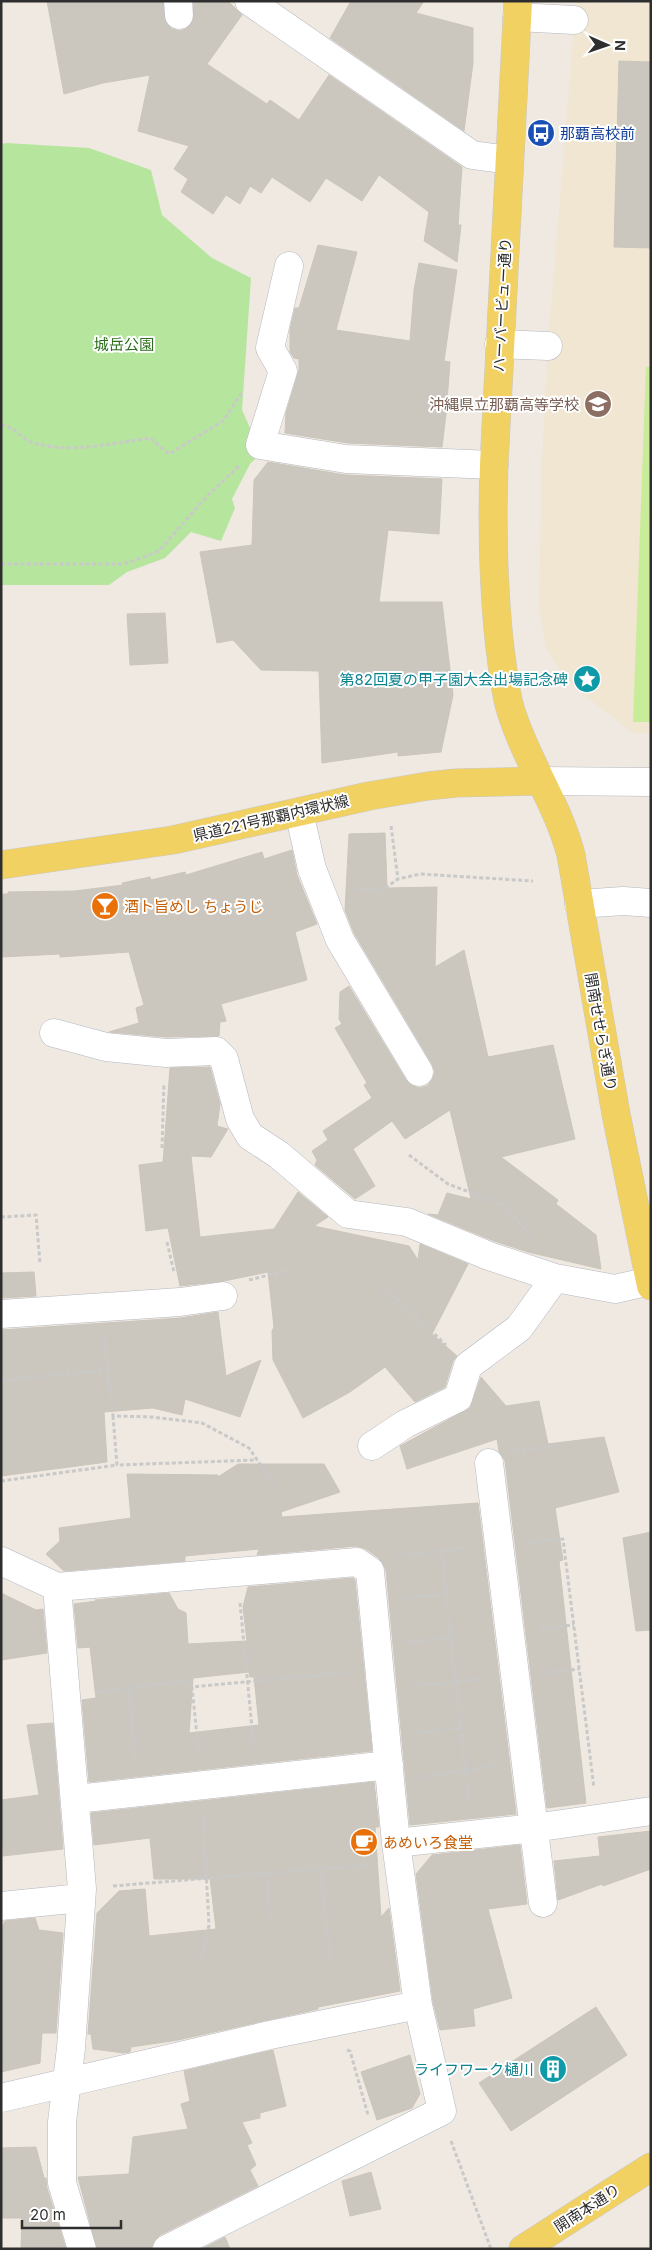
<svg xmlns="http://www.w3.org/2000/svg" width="652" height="2250" font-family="Inter,'Noto Sans JP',sans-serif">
<rect width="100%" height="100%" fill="#efe9e1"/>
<!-- education -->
<path fill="#f0e6d1" d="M640,1H651V733H633L567,681L546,648L539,608L542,462L548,346L576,2L640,4Z"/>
<!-- green -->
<path fill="#b6e59e" d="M7,143L89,148L151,170L162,215L212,258L251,278L242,410L261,453L250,464L232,499L235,508L221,541L191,532L165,558L127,572L109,585H1V144Z"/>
<!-- pitch -->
<path fill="#c9ec9a" d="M646,367H651V722H633Z"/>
<!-- building -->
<path fill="#cbc7bf" stroke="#cbc5ba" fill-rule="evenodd" d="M47,1H163L166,23L172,29L180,31L187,28L193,21L194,1H228L242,15L207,64L267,104L270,100L299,120L329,75L462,167L458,225H461L457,262L424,241L429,212L379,175L362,201L326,178L310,202L272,177L261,193L250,186L240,204L226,195L213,214L181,192L188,179L174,169L189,146L138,131L150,75L103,83L64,94Z
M351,1H424L416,13L473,28V63L464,131L330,38Z
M619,61L651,62V248L614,247Z
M318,245L357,252L336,330L410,341L414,290L419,263L457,270L444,361L450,362L446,414L442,447L348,443L285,433L286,413L299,370V359L294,358L290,352V330L295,308H299Z
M268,462L345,475L442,479L439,534L388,530L379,602H442L453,695L441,752L398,756V752L322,763L319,671L261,670L233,640L217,643L200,552L252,545L254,480Z
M165,613L168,663L130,665L127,614Z
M385,833L387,888L437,887L435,967L464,950L488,1057L553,1045L575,1139L501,1157L558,1200L556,1204L596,1235L601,1269L528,1252L494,1241L428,1214L438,1215L447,1193L471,1199L450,1110L405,1139L392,1121L353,1149L375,1186L355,1199L315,1165L317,1160L312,1151L328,1140L323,1131L372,1098L364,1085L367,1083L335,1028L342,1024L339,1019L340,992L349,986L406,1080L411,1085L419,1088L427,1086L432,1080L435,1072L432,1064L354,933L345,910L349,834Z
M292,850L297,875L317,924L295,932L307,980L221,1004L226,1021L220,1022L219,1036L166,1037L109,1032L139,1023L136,1008L144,1005L129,952L60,957V954L1,957V894H8V892L75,891L123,885L122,883L150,877L151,880L185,872L186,875L262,852L264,859Z
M210,1067L220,1104L217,1126L228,1129L211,1157L191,1156L200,1237L274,1229L298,1192L328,1217L314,1226L409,1246L418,1260L420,1244L468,1264L432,1334L457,1356L453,1361L445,1387L415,1402L385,1367L350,1392L303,1418L273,1360L272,1331L274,1327L268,1272L224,1281L180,1286L168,1228L146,1231L139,1165L163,1162L170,1068Z
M34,1272L36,1296L1,1298V1273Z
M218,1312L226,1376L261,1360L240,1417L185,1399L182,1415L153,1408L104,1412L107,1462L1,1476V1330L181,1318Z
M481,1377L506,1406L539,1401L548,1444L604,1437L619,1492L555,1508L563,1560L559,1561L586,1803L547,1808L505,1461L499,1451L497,1439L407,1469L400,1446L470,1408Z
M238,1464H324L340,1492L281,1512L282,1517L478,1503L516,1814L410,1825L386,1570L379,1558L366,1549L356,1546L257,1555L259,1549L185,1556V1561L64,1571L46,1554L60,1541L59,1528L131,1518L127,1474L218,1475V1477Z
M651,1532V1630L636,1631L623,1538Z
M353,1578L355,1580L372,1751L89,1782L82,1700L96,1698L90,1647L78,1648L74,1604L97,1601L95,1600L169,1593L178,1609L186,1613L188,1644L247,1641L243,1607L248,1587ZM249,1672L250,1677H254L259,1725L189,1733L193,1678Z
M1,1593L36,1610L43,1609L47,1653L1,1660Z
M53,1723L63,1849L3,1856V1845H1V1800L39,1795L27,1725Z
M374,1782L379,1827H375L381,1917L389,1908L400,1991L318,2007V2009L178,2040L131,2047L130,2052L124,2053L93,2049L91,2034H88L97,1913L119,1891L145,1889L149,1936L216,1929L210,1879H154L150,1838L94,1845L91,1813Z
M651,1831V1869L603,1886L602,1884L558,1900L554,1861L600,1856L598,1837Z
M520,1845L527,1904L488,1909L512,1998L473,2009L475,2026L440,2030L433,2002L416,1874L432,1855Z
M35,1918L39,1930L63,1933L56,2033H42L40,2063L1,2072V1929L5,1921Z
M596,2007L627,2055L511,2131L479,2083Z
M273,2050L286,2106L260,2113V2118L242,2122L252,2143L247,2145L256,2165L250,2170L258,2186L160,2235L154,2241L151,2249H97L78,2177L129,2174L133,2137L188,2129L181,2104L190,2101L184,2071Z
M410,2055L420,2094L412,2108L377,2120L361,2072Z
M36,2147L44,2178H46L47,2188L66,2249H21L22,2218H1V2148Z
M371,2172L381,2209L350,2216L342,2181Z
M225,2237L230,2249H202Z"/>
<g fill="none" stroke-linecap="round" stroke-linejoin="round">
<!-- minor casing -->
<g stroke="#b4b7c1" stroke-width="29">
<path id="minor" d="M178,1L179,15
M249,1L472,155L509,160
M517,17L574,20
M289,266L270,348L283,371L260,445L346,459L494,465
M499,344L548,346
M541,781L651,782
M299,812L312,869L340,940L419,1072
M579,904L623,901L651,903
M54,1033L106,1047L166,1053L216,1051L224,1059L240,1119L250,1136L279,1155L348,1214L407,1222L489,1256L555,1278
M1,1314L180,1302L223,1296
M372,1446L405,1424L458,1398L468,1366L519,1328L555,1278L615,1289L650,1281
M489,1463L543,1903
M1,1561L57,1587L357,1562L370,1571L396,1843L418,2005L442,2111L167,2249
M57,1587L82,1889L71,2048L62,2122V2183L82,2249
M76,1799L389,1765
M396,1843L534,1828L651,1811
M1,1906L81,1898
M1,2098L270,2035L418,2005"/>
</g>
<!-- major casing -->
<g stroke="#c9c9c9" stroke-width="29">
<path id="major" d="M518,1L494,465C492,524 493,581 499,640C502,663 504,686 510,708C525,759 558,804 571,855L616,1114L651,1286
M1,865L173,840L369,796L428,786L456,783L541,781
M523,2249L651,2167"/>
</g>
<!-- path -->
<path stroke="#c9c9c9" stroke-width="3" stroke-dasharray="4 2.5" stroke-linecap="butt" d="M1,425C16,426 21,440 34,443C70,454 113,443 150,438L169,454L223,421L243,391
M1,564H124L159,551L207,496L239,466
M391,826L398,879
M354,889L358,888L381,891L398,879L420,874L533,881
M162,1148L164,1083
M409,1155L448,1184L504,1205L532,1237
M1,1217L36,1215L40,1263
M167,1242L174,1272
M249,1280L289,1270
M380,1288L403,1304L446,1345
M104,1336L113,1416L152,1417L202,1423L249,1448L275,1486
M1,1380L108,1370
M113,1416L117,1465L257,1460
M516,1451L555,1446
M1,1481L117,1465
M528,1542L563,1539L594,1788
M442,1551L446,1594
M396,1556L470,1548
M404,1598L446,1594L469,1804
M240,1603L254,1749
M540,1628L574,1625
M407,1642L451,1638
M545,1673L579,1669
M411,1686L484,1679
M129,1688L185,1681L192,1687
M97,1692L129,1688L135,1761
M417,1733L461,1728
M199,1755L192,1687L349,1672
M420,1777L496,1766
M320,1869L331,1963
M266,1874L271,1920
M113,1886L368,1865
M200,1967L209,1925L203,1816
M347,2050L350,2051L368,2115
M451,2141L491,2249"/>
<!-- minor -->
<use href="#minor" stroke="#fff" stroke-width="28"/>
<!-- major -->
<use href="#major" stroke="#f2d163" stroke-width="28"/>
</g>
<!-- icons -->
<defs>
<g id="bus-disc" transform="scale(1.4375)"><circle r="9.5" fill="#1a4fb4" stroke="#fff"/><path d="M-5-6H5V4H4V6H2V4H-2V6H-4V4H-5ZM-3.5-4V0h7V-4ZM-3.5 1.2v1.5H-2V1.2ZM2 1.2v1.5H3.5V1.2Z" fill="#fff"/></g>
<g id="school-disc" transform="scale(1.4375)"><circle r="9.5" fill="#8d6e63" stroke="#fff"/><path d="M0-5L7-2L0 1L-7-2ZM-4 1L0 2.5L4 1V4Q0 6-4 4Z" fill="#fff"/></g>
<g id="sight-disc" transform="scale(1.4375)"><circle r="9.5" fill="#0f9aa8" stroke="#fff"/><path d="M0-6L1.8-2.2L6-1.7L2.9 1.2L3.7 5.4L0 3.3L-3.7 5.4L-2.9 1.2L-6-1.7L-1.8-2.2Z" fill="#fff"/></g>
<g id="bar-disc" transform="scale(1.4375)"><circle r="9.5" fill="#e8710a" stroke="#fff"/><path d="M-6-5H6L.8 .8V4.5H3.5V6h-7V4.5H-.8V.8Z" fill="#fff"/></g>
<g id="cafe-disc" transform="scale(1.4375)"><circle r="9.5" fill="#e8710a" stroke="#fff"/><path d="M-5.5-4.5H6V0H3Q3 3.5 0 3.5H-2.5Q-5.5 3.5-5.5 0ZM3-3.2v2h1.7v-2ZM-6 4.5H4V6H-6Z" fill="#fff"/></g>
<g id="building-disc" transform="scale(1.4375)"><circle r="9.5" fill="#0f9aa8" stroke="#fff"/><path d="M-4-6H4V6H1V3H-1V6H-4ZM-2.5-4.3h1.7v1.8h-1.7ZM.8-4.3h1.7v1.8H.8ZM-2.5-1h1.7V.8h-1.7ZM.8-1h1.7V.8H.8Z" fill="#fff"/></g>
</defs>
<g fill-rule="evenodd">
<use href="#bus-disc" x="541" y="133"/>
<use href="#school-disc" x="598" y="404"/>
<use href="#sight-disc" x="587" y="679"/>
<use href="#bar-disc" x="105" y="906"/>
<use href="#cafe-disc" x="364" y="1842"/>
<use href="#building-disc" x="553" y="2069"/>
</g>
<g text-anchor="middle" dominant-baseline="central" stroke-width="4" stroke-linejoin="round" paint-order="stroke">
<!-- transit labels -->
<g font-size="15" fill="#164399" stroke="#fff" text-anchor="start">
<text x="560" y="133">那覇高校前</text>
</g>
<!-- street labels -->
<g font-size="15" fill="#2e2e2e" stroke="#fff">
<text transform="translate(502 305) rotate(-87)">ハーバービュー通り</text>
<text transform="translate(271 818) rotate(-13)">県道221号那覇内環状線</text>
<text transform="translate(601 1032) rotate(80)">開南せせらぎ通り</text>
<text transform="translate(587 2208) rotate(-33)">開南本通り</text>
</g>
<!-- park labels -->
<g font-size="15" fill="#2c6e1b" stroke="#fff">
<text x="124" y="344">城岳公園</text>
</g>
<!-- education labels -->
<g font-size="15" fill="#785e54" stroke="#fff" text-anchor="end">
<text x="579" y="404">沖縄県立那覇高等学校</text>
</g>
<!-- culture labels -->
<g font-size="15" fill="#0d838f" stroke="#fff" text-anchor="end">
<text x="568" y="679">第82回夏の甲子園大会出場記念碑</text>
<text x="534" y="2069">ライフワーク樋川</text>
</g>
<!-- food labels -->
<g font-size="15" fill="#c56008" stroke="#fff" text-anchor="start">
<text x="124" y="906">酒ト旨めし ちょうじ</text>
<text x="383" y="1842">あめいろ食堂</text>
</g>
</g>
<!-- border -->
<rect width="652" height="2250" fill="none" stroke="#2e2e2e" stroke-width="5"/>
<!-- north arrow -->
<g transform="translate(607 45) rotate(92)" stroke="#ffffff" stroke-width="4" paint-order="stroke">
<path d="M0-4L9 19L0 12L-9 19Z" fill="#2e2e2e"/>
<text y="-8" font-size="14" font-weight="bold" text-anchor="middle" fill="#2e2e2e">N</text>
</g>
<!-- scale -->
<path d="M22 2220v8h99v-8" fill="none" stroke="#2e2e2e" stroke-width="2.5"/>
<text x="30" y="2220" font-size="15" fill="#2e2e2e" stroke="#ffffff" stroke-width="4" paint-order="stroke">20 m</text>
</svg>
